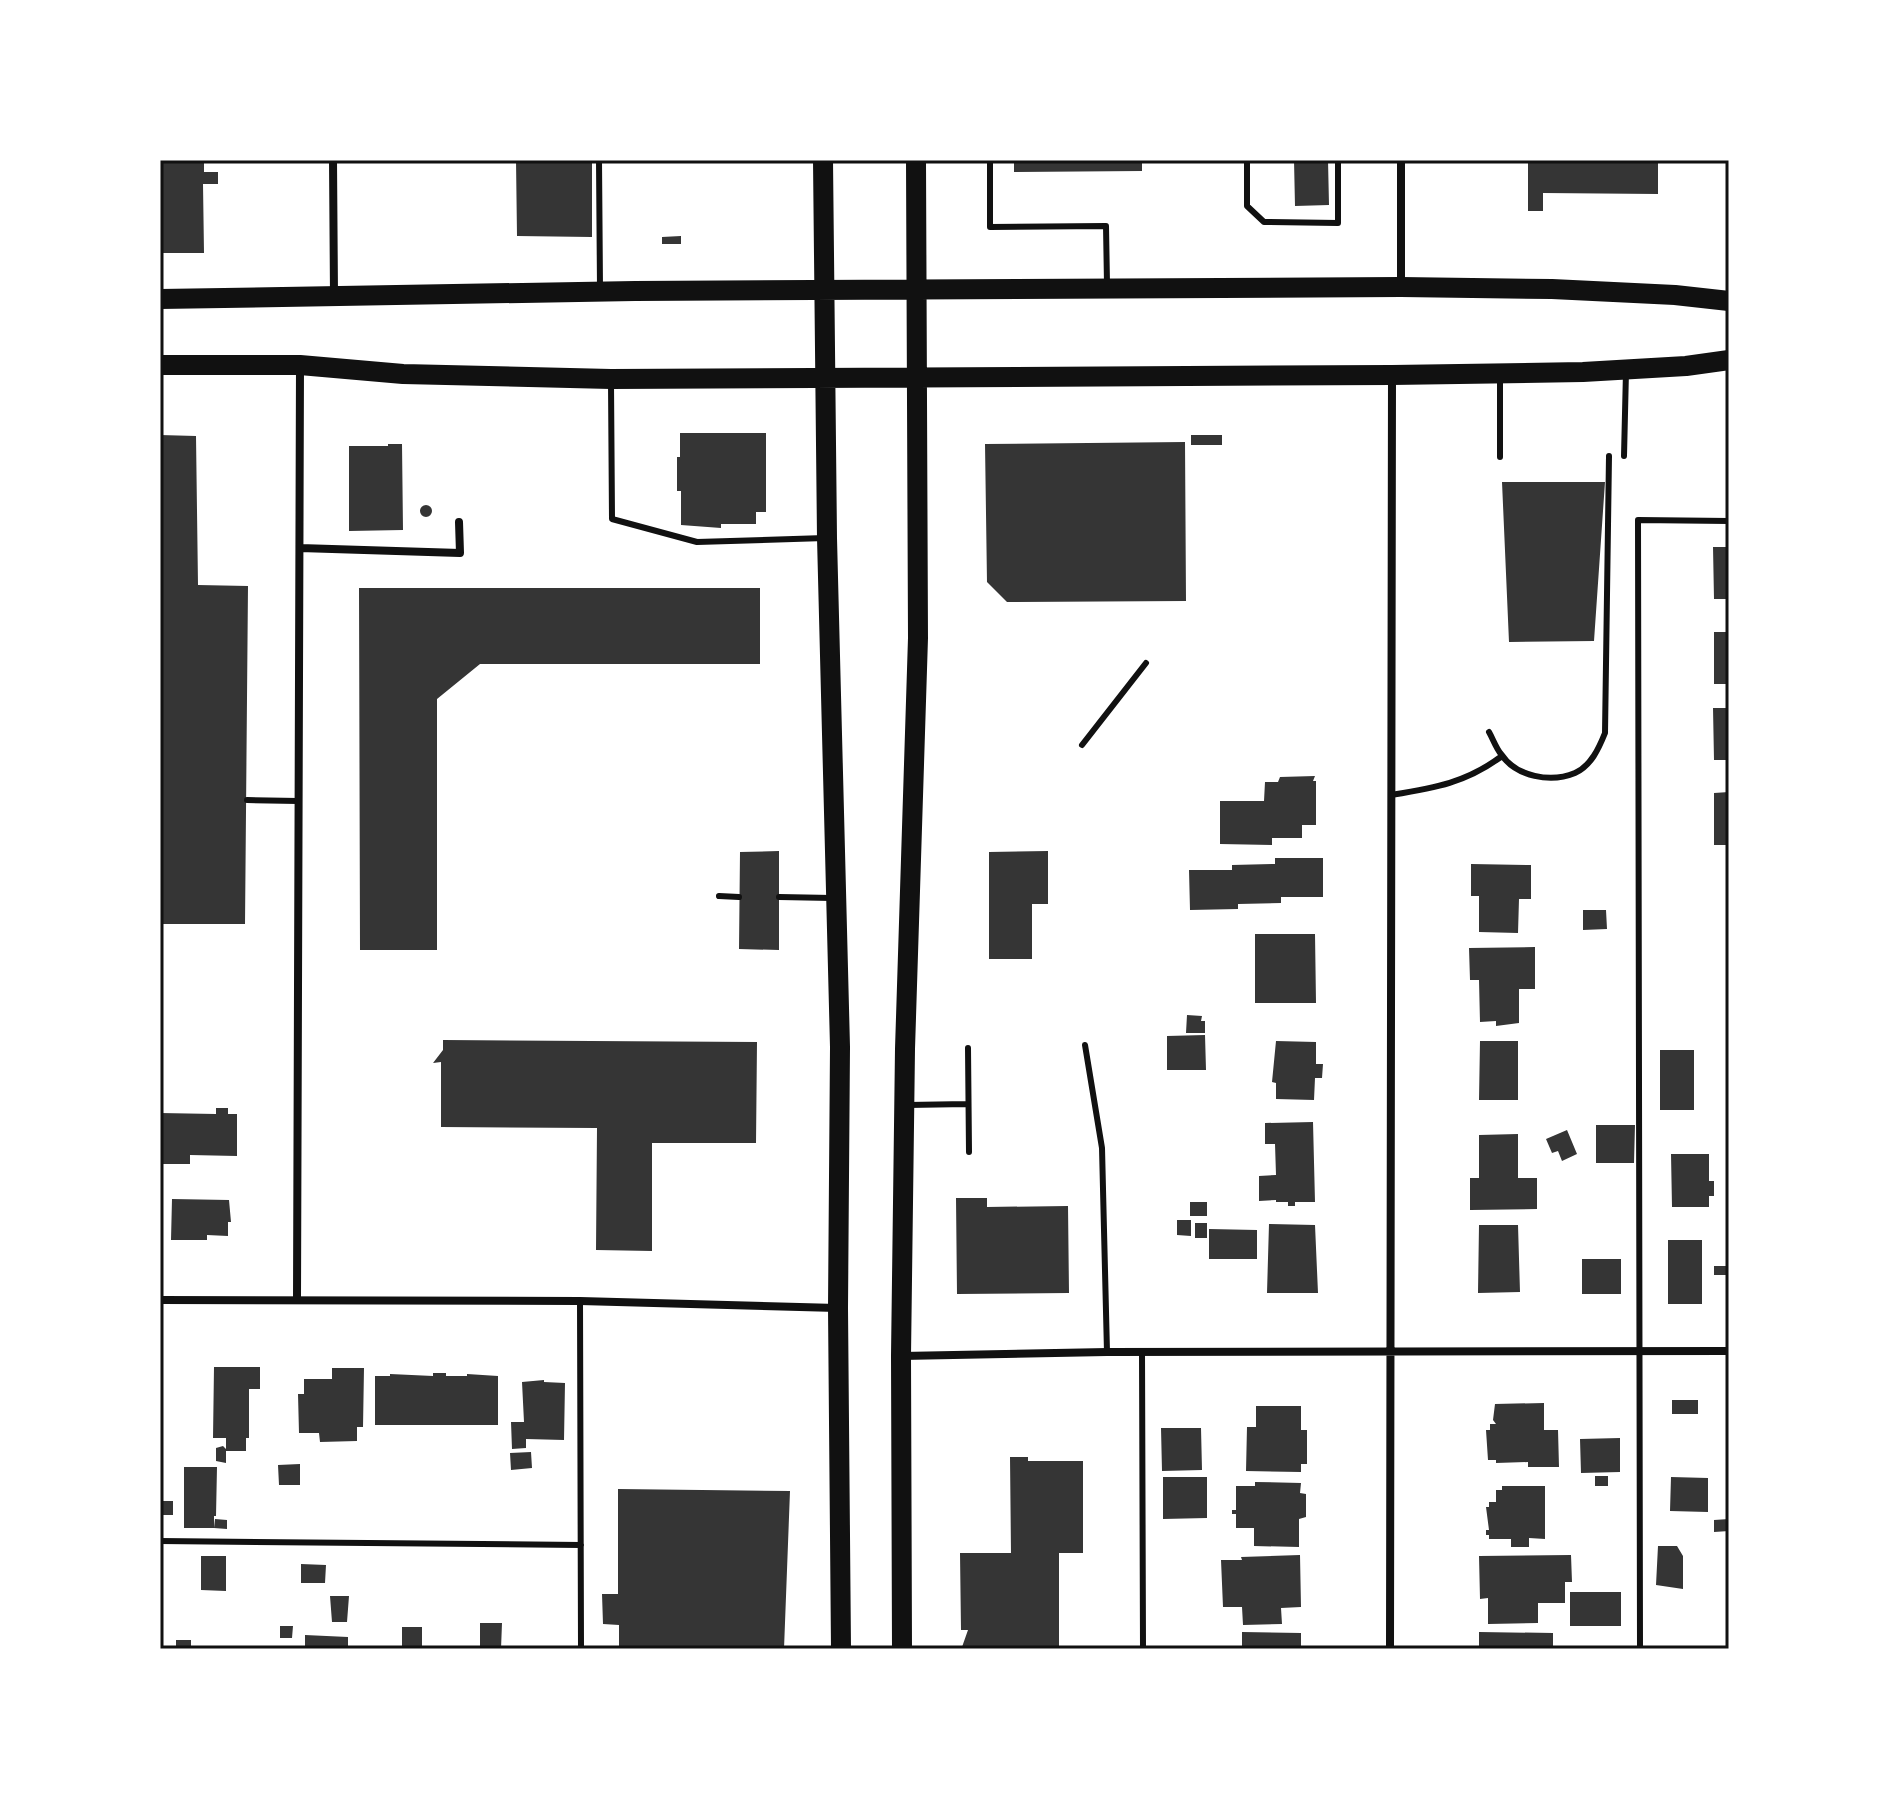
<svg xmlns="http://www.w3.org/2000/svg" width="1889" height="1809" font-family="'Source Sans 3',sans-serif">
<rect width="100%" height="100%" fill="#fff"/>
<!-- building -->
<path fill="#353535" d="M160,160H204V172H218V184H203L204,253H160Z
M516,160H592V237L517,236Z
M1014,160H1142V171L1014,172Z
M1294,160H1328L1329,205L1295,206Z
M1528,160H1658V194L1543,193V211H1528Z
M681,236V244H662V237Z
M680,433H766V512H756V524H721V528L681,525V491H677V457H680Z
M160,435L196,436L198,585L248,586L245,924H160Z
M1191,435H1222V445H1191Z
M1185,442L1186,601L1007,602L987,582L985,444Z
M388,444H402L403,530L349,531V446H388Z
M1502,482H1605L1594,641L1509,642Z
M420 511a6 6 0 1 1 12 0a6 6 0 1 1-12 0Z
M1713,547H1729V599H1714Z
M359,588H760V664H480L437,699V950H360Z
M1714,632H1729V684H1714Z
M1713,708H1729V760H1714Z
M1315,776L1313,781H1316V825H1302V838H1272V845L1220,844V801H1264L1265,782H1278L1280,777Z
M1729,792V845H1714V793Z
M779,851V950L739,949L740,852Z
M1048,851V904H1032V959H989V852Z
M1275,858H1323V897H1281V903L1238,904V909L1190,910L1189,870H1232V865L1275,864Z
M1471,864L1531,865V899H1519L1518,933L1479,932V896H1471Z
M1583,910H1606L1607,929L1583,930Z
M1255,934H1315L1316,1003H1255Z
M1535,947V989H1519V1023L1496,1026V1021L1480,1022L1479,980H1470L1469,948Z
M1187,1015L1202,1016L1201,1021H1205V1033H1186Z
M1205,1035L1206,1070H1167V1036Z
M443,1040L757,1042L756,1143H652V1251L596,1250L597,1128L441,1127V1062L433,1063L443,1050Z
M1276,1041L1316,1042V1064H1323L1322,1078H1315L1314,1100L1276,1099V1083L1272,1082Z
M1480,1041H1518V1100H1479Z
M1660,1050H1694V1110H1660Z
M216,1108H228V1114H237V1156L190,1155V1164H160V1113L216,1114Z
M1313,1122L1315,1202H1295V1206H1288V1202H1276V1200L1259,1201V1176L1276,1175L1275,1144H1265V1123Z
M1596,1125H1635L1634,1163H1596Z
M1567,1130L1577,1154L1562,1161L1558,1151L1552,1153L1546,1139Z
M1518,1134V1178H1537V1209L1470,1210V1178H1479V1135Z
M1671,1154H1709V1181H1714V1196H1709V1207H1672Z
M956,1198H987V1207L1068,1206L1069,1293L957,1294Z
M172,1199L229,1200L231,1222H228V1236L207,1235V1240H171Z
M1190,1202H1207V1216H1190Z
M1177,1220H1191V1236L1177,1235Z
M1195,1223H1207V1238H1195Z
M1269,1224L1315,1225L1318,1293H1267Z
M1479,1225H1518L1520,1292L1478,1293Z
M1209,1229L1257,1230V1259H1209Z
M1668,1240H1702V1304H1668Z
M1726,1241H1729V1295H1726V1275H1714V1266H1726Z
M1582,1259H1621V1294H1582Z
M214,1367H260V1389H249V1438H246V1451H226V1463L216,1461V1448L223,1446L226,1449V1438H213Z
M332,1368H364L363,1427H357V1441L320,1442L319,1433H299L298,1394H304V1379H332Z
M433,1373H446V1376H467V1374L498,1376V1425H375V1376H390V1374L433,1376Z
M544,1380V1382L565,1383L564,1440L526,1439V1448L512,1449L511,1422H524L522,1382Z
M1672,1400H1698V1414H1672Z
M1544,1403V1430H1558L1559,1467H1528V1462L1496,1463V1460H1488L1486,1430H1490V1424H1496L1493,1420L1495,1404Z
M1256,1406H1301V1430H1307V1464H1301V1472L1246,1471L1247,1427H1256Z
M1161,1428H1201L1202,1470L1162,1471Z
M1620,1438V1472L1581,1473L1580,1439Z
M531,1452L532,1468L511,1470L510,1453Z
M1010,1457H1028V1461H1083V1553H1059V1649H963L962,1647L968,1630H961L960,1553H1011Z
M300,1464V1485H279L278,1465Z
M184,1467H217L216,1516H214V1528H184Z
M1595,1476H1608V1486H1595Z
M1163,1477H1207V1518L1163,1519Z
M1671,1477L1708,1478V1512L1670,1511Z
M1255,1482L1301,1483L1300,1493L1306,1494V1517L1299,1519V1547L1254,1546V1528H1236V1514H1232V1510H1236V1486H1255Z
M1502,1486H1545V1539L1529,1538V1547H1511V1539H1489V1535H1486V1530H1489L1486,1507H1489V1502H1496V1490H1502Z
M618,1489L790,1491L784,1649H619V1625L603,1624L602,1594H618Z
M161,1501H173V1515H161Z
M215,1519L227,1520V1529L214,1528Z
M1729,1519V1531L1714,1532V1520Z
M1658,1546H1677L1683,1556V1589L1656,1585Z
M1300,1555L1301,1607L1281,1608L1282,1624L1243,1625L1242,1607H1223L1221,1560H1242L1241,1557Z
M1571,1555L1572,1582H1565V1603H1538V1623L1488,1624V1598L1480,1599L1479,1556Z
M201,1556H226V1591L201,1590Z
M301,1564L326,1565L325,1583H301Z
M1570,1592H1621V1626H1570Z
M330,1596H349L347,1622H332Z
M480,1623H502L501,1649H480Z
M280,1626H293L292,1638H280Z
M402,1627H422V1649H402Z
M1242,1632L1301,1633V1649H1242Z
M1479,1632L1553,1633V1649H1479Z
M305,1635L348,1637V1649H305Z
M176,1640H191V1649H176Z"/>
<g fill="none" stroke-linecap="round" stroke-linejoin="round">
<!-- service -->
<path stroke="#111" stroke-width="6" d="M599,160L600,288
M990,160V227L1106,226L1107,284
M1247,160V206L1264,222L1338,223V160
M611,383L612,519L697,542L825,538
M1624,456L1626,371
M1500,457V376
M1489,732C1493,739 1496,748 1501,754C1516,777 1551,783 1575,773C1591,766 1599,748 1605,733L1609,456
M1082,745L1146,663
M1391,795C1434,788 1466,783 1502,756
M247,800L298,801
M719,896L739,897
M779,897L832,898
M1085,1045L1102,1148L1107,1352
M968,1048L969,1152
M908,1105L967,1104
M580,1301L581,1649
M1142,1352L1143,1649
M160,1541L581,1545
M1640,1649L1638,520L1729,521"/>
<!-- minor -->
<path stroke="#111" stroke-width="8" d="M333,160L334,295
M1401,160V286
M300,548L460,553L459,522
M160,1300L580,1301L837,1308
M297,1300L300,366
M902,1356L1107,1352L1729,1351
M1390,1649L1392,376"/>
<!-- primary -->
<path stroke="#111" stroke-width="20" d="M823,160L827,538L840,1047L838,1308L841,1649
M160,299L635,291L1401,287L1552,289L1675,295L1729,301
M160,365H300L403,374L611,379L1392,375L1583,372L1686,366L1729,360
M902,1649L901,1356L905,1049L918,638L916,160"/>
</g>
<!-- border -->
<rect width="1889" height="1809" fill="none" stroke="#ffffff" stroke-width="324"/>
<rect x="162" y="162" width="1565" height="1485" fill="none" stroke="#111" stroke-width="3"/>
</svg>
